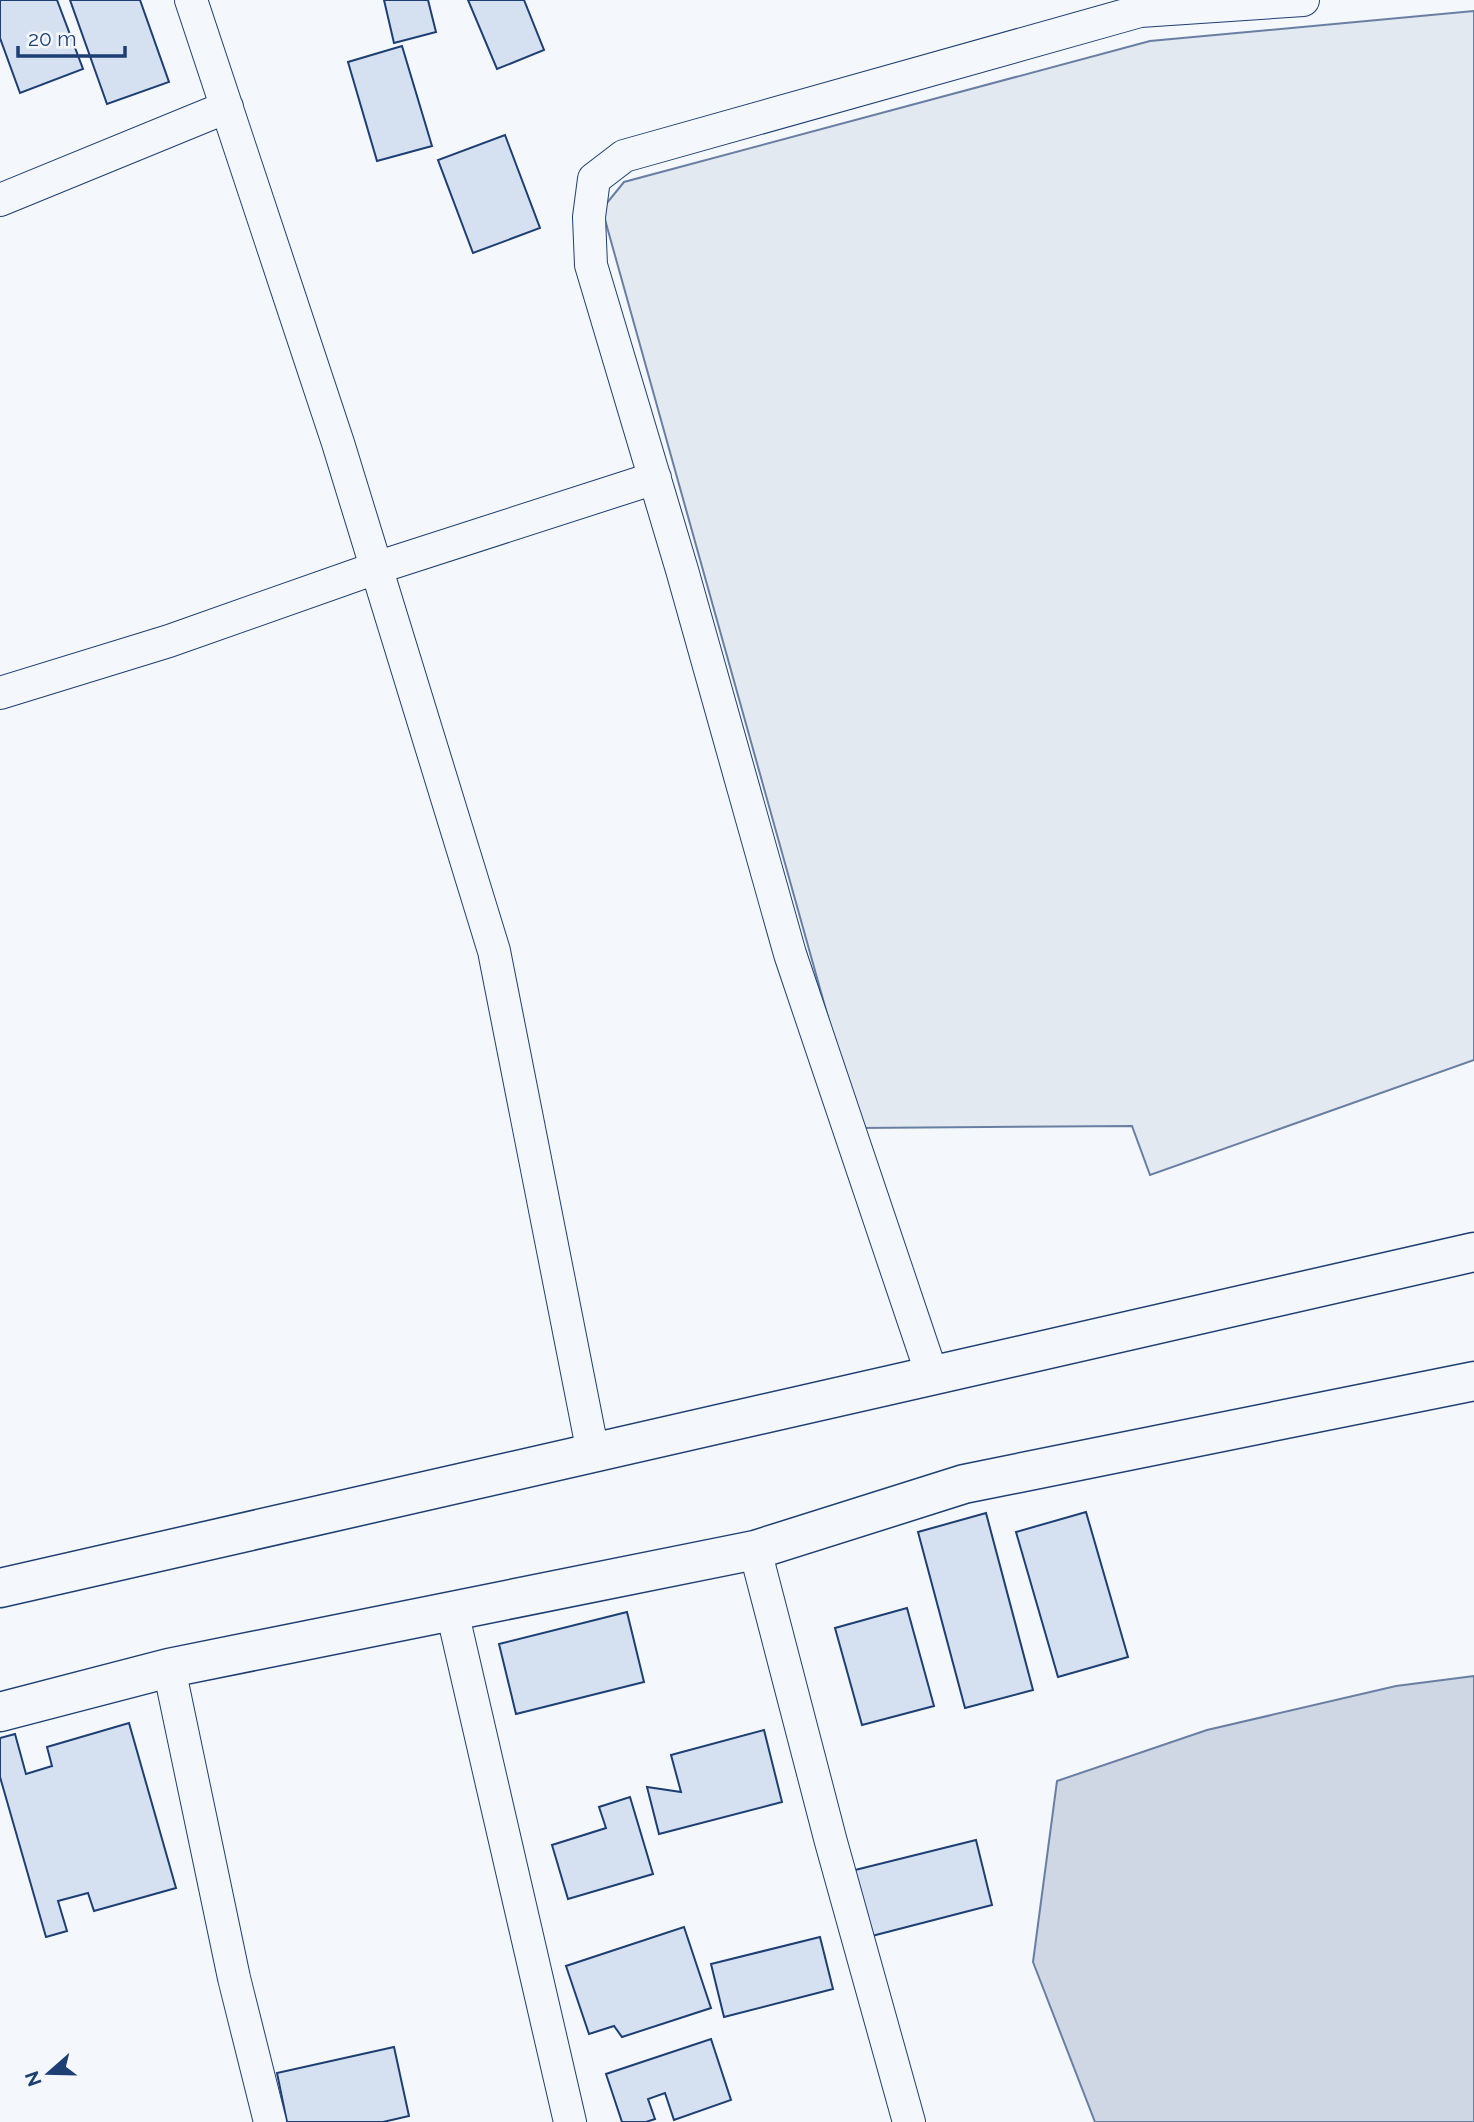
<svg xmlns="http://www.w3.org/2000/svg" width="1474" height="2122" font-family="Raleway,sans-serif">
<rect width="100%" height="100%" fill="#f4f7fb"/>
<!-- green -->
<path fill="#e3e9f0" stroke="#687fa3" stroke-width="2" d="M1474,11V1060L1150,1175L1132,1126L859,1128L602,209L624,182L1150,41Z"/>
<!-- water -->
<path fill="#cfd7e4" stroke="#687fa3" stroke-width="2" d="M1474,1676V2122H1095L1033,1962L1057,1781L1207,1730L1396,1686Z"/>
<!-- building -->
<path fill="#d5e0f0" stroke="#1d3f73" stroke-width="2" d="M0,0H57L83,69L20,93L0,38Z
M70,0H140L169,82L107,104Z
M384,0H428L436,32L394,43Z
M468,0H524L544,50L497,69Z
M402,46L432,146L377,161L348,62Z
M505,135L540,228L473,253L438,160Z
M1086,1512L1128,1657L1058,1677L1016,1532Z
M986,1513L1033,1690L965,1708L918,1532Z
M907,1608L934,1706L862,1725L835,1628Z
M627,1612L644,1682L516,1714L499,1644Z
M129,1723L176,1888L94,1911L88,1893L58,1901L67,1931L46,1937L0,1777V1738L15,1734L26,1774L52,1766L47,1747Z
M764,1730L782,1802L659,1834L647,1787L681,1792L671,1755Z
M630,1797L653,1874L568,1899L552,1845L606,1828L599,1807Z
M976,1840L992,1905L868,1937L851,1871Z
M684,1927L711,2008L622,2037L614,2026L589,2034L566,1966Z
M820,1937L833,1989L724,2017L711,1964Z
M711,2039L731,2100L674,2120L665,2093L648,2099L655,2119L646,2122H622L606,2074Z
M394,2047L409,2116L383,2122H287L277,2073Z"/>
<g fill="none" stroke-linecap="round" stroke-linejoin="round">
<!-- minor casing -->
<g stroke="#1d3f73" stroke-width="34">
<path id="minor" d="M191,0L338,443L494,951L593,1453
M0,200L227,107
M0,693L169,641L376,568L655,478
M932,1375L790,954L682,570L591,265L589,217L594,179L624,156L1140,11L1303,0
M755,1550L831,1842L909,2122
M452,1611L570,2122
M169,1668L234,1978L270,2122"/>
</g>
<!-- primary casing -->
<g stroke="#1d3f73" stroke-width="41">
<path id="primary" d="M0,1588L1474,1252
M0,1712L169,1668L755,1550L964,1484L1474,1381"/>
</g>
<!-- minor -->
<use href="#minor" stroke="#f4f7fb" stroke-width="32"/>
<!-- primary -->
<use href="#primary" stroke="#f4f7fb" stroke-width="38"/>
</g>
<!-- north arrow -->
<g transform="translate(49 2073) rotate(250)" stroke="#f4f7fb" stroke-width="5" paint-order="stroke">
<path d="M0-5L12 26L0 18L-12 26Z" fill="#1d3f73"/>
<text y="-10" font-size="19" font-weight="bold" text-anchor="middle" fill="#1d3f73">N</text>
</g>
<!-- scale -->
<path d="M18 46v10h107v-10" fill="none" stroke="#1d3f73" stroke-width="3.5"/>
<text x="28" y="46" font-size="21" fill="#1d3f73" stroke="#f4f7fb" stroke-width="5" paint-order="stroke">20 m</text>
</svg>
